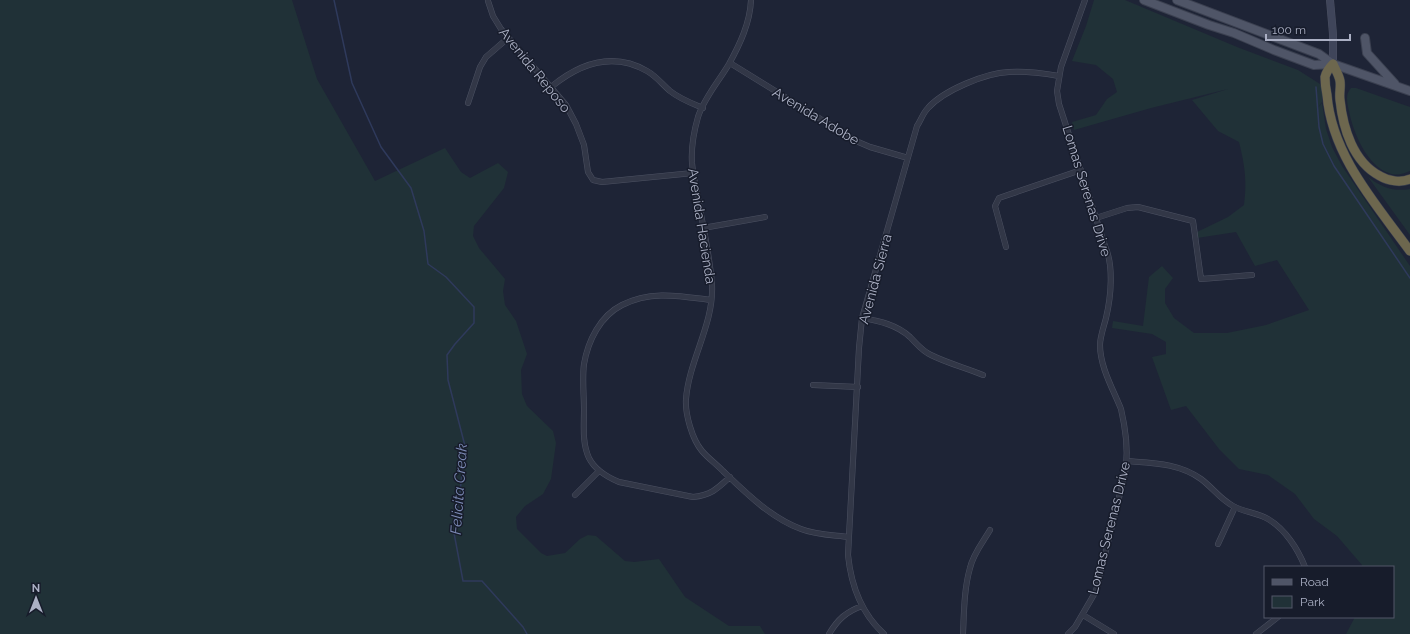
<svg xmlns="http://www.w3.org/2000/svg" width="1410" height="634" font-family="Raleway,sans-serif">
<rect width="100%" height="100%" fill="#1e2436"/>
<!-- green -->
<path fill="#203137" d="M0,0H292L317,79L375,181L445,148L461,172L470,178L498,163L508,172L504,188L474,226L473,236L479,248L505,279L503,291L505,305L516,321L527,354L521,370L522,394L527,406L553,431L556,443L551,479L543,494L525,506L516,517L517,529L541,553L547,556L565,553L580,539L588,535L596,536L625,561L634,562L659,559L685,597L729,626H760L765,634H0Z
M1094,0H1125L1237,47L1298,70L1320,84L1322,89V102L1316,110L1322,103L1326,129L1332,147L1342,166L1410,266V634H1346L1355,617H1393V567H1362V565L1337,536L1314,519L1295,494L1268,475L1239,469L1219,449L1186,406L1171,410L1152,357L1166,354V342L1152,334L1112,328L1113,321L1143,326L1149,277L1162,266L1173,278L1165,289V303L1174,318L1194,333H1227L1266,325L1309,310L1277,260L1255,266L1236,232L1197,238V232L1228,217L1244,205C1247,181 1245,166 1239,142L1218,131L1192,100L1228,89L1151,108L1074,130L1072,122L1096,115L1107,99L1117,92L1113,79L1096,65L1072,61L1086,26Z
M1351,88H1356L1410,107V171C1403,174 1396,176 1389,173C1367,166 1353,132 1349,111C1347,103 1345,94 1351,88Z
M1368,177C1381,187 1393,192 1410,189V235Z"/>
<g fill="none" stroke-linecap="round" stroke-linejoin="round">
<!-- stream -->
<path stroke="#2f3a5c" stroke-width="1.5" d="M334,0L352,83L381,147L411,188L424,231L428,264L446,277L474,307V323L455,344L447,355L448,380L465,446L460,492L454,533L463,581H482L523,627L527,634
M1316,87L1319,127L1323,144L1334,166L1410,278"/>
<!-- minor casing -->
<g stroke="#4c5162" stroke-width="6">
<path id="minor" d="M751,0C750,23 740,44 729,64C719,81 704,98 698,117C694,131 691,148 692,163C693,174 696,186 698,198C703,227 710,256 712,285C714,324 689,360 686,399C685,414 692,439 702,451C708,458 716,464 723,471C746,493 771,518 801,529C816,535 833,535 849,537
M488,1L493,16L501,29L566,105L576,124L584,145L588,172L593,180L602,182L693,173
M730,63L856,141L870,147L908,158
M551,87C579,64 612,51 647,71C656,76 662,84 670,91C680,99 691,103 703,108
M468,103L480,67L486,57L508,38
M1096,218L1127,208L1138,207L1193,221L1201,279L1252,275
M703,228L765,217
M1006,247L995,206L999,198L1081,170
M711,300C680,296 651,290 622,305C600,316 588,341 584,364C582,379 584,395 584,410C584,426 582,443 589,458C595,470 607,477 619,482L693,497C711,495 717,489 730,477
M862,318C880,321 897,325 910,337C917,344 922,351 931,355C947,363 966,368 983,375
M813,385L858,387
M1127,461C1152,463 1179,463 1201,479C1213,488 1219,498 1233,506C1244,512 1258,513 1268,519C1285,529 1298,549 1305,567
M575,495L599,471
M1218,544L1235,507
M1083,615L1114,634
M829,634C838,619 846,612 862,606
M884,634C862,614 851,585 848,555L859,348L862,318L917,126C921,120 923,113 928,108C944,90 986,73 1009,72C1026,71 1042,73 1059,76
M963,634C964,612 964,589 970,568C973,554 983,542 990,530
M1068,634L1075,627L1096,591L1125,473C1128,456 1127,441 1124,424C1123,419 1122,414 1121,409C1113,389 1100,367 1100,345C1100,337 1104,326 1106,318C1111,297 1114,266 1105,246L1059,104L1057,91L1061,67L1085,0
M1256,634L1278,617"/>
</g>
<!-- secondary casing -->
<g stroke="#4c5162" stroke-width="8">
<path id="secondary" d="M1330,0L1333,34V64"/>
</g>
<!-- primary casing -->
<g stroke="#3b4050" stroke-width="10">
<path id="primary" d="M1144,0L1209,25L1234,33L1274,50L1314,65L1333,64
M1177,0L1319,54L1333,64L1410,91
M1365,38L1367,53L1395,84"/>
</g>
<!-- motorway casing -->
<g stroke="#393e4e" stroke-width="10">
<path id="motorway" d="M1333,64C1330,67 1326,73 1325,77C1325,83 1326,90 1327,95C1332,156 1376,204 1410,251
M1333,64C1335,69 1339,75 1340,81C1341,87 1339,93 1340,100C1343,128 1353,162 1380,176C1388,181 1401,183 1410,179"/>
</g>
<!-- minor -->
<use href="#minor" stroke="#323747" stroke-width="5"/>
<!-- secondary -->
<use href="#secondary" stroke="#3f455a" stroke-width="7"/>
<!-- primary -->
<use href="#primary" stroke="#4f5567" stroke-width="8"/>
<!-- motorway -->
<use href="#motorway" stroke="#6d674e" stroke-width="9"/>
</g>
<g text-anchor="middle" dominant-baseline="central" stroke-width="3" stroke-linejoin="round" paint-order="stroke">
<!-- street labels -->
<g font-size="14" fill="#abb0c4" stroke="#171c2b">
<text transform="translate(535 70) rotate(51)">Avenida Reposo</text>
<text transform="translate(816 116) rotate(31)">Avenida Adobe</text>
<text transform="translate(1087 191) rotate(73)">Lomas Serenas Drive</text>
<text transform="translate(702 226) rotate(81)">Avenida Hacienda</text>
<text transform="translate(875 279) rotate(-75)">Avenida Sierra</text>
<text transform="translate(1109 528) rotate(-76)">Lomas Serenas Drive</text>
</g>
<!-- water labels -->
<g font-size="15" font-style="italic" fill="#7a88b2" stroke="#171c2b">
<text transform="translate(459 489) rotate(-86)">Felicita Creak</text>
</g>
</g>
<!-- legend -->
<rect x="1264" y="566" width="130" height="52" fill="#171c2b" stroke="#525768"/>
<rect x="1272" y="579" width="20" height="6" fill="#4f5567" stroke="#525768"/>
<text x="1300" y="586" font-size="12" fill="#abb0c4">Road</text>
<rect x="1272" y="596" width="20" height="12" fill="#203137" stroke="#525768"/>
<text x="1300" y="606" font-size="12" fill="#abb0c4">Park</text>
<!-- north arrow -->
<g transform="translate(36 598)" stroke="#171c2b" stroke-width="3" paint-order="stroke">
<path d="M0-3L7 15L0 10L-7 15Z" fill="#abb0c4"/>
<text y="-6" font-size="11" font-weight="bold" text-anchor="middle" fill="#abb0c4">N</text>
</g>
<!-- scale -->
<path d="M1266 34v6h84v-6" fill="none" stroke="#abb0c4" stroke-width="2"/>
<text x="1272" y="34" font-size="12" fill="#abb0c4" stroke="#171c2b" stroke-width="3" paint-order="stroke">100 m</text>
</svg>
